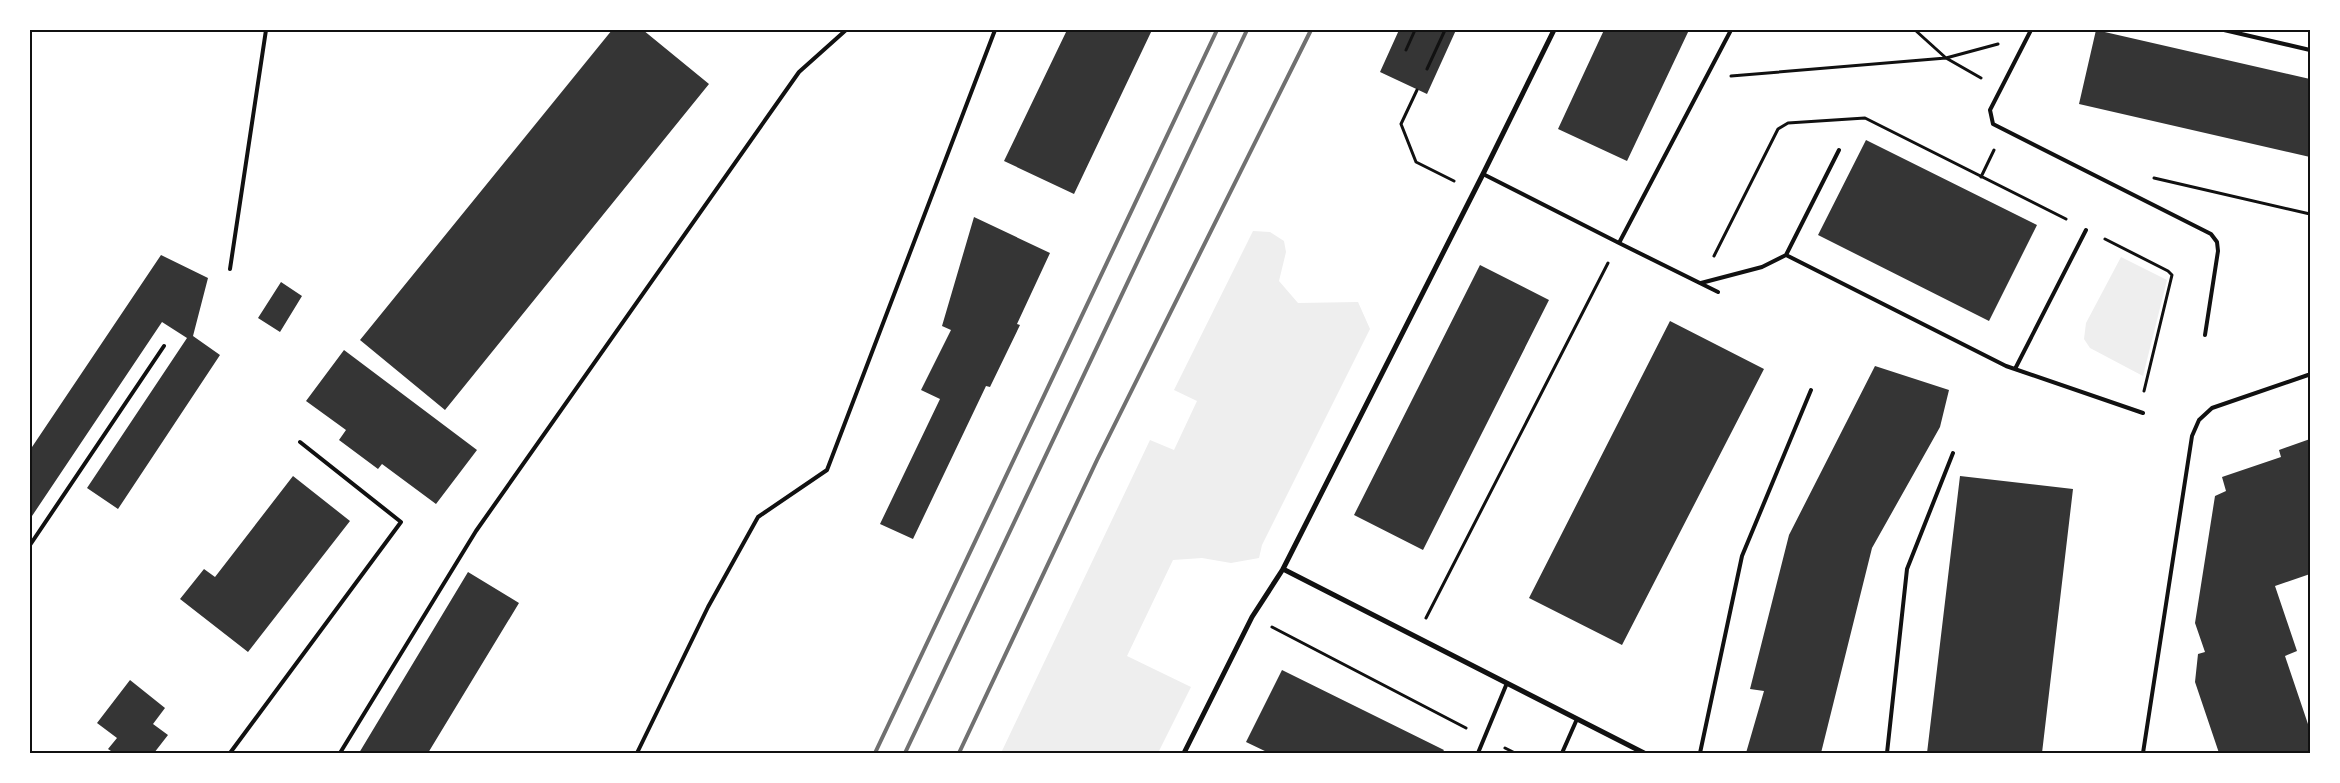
<svg xmlns="http://www.w3.org/2000/svg" width="2340" height="783" font-family="'Sofia Sans Condensed',sans-serif">
<rect width="100%" height="100%" fill="#fff"/>
<!-- green -->
<path fill="#eee" d="M1253,231L1270,232L1284,241L1286,252L1279,281L1298,303L1358,302L1370,329L1262,545L1259,558L1231,563L1202,558L1173,560L1127,656L1191,687L1158,753H1001L1150,440L1174,450L1197,401L1174,390Z
M2121,257L2167,280L2143,376L2090,348L2084,339L2086,323Z"/>
<!-- building -->
<path fill="#353535" d="M612,30H643L709,84L445,410L360,340Z
M1067,30H1152L1074,194L1004,161Z
M1399,30H1456L1427,94L1380,72Z
M1604,30H1689L1627,161L1558,129Z
M2096,30L2310,79V157L2079,104Z
M1866,140L2037,225L1989,321L1818,235Z
M974,217L1050,253L1017,324L1020,325L990,387L986,386L913,539L880,524L940,399L921,390L951,330L942,326Z
M161,255L208,278L193,336L220,355L118,509L87,488L187,338L162,322L30,519V450Z
M1480,265L1549,300L1423,550L1354,515Z
M281,282L302,296L280,332L258,318Z
M1670,321L1764,369L1622,645L1529,598Z
M344,350L477,450L436,504L382,464L378,469L339,440L346,430L306,401Z
M1875,366L1949,390L1940,427L1872,548L1821,753H1746L1764,691L1750,689L1789,535Z
M2310,439V574L2275,586L2297,651L2285,656L2310,730V753H2219L2195,682L2198,654L2205,652L2195,623L2215,496L2226,491L2222,477L2281,457L2279,450Z
M293,476L350,521L248,652L180,599L204,569L215,577Z
M1960,476L2073,489L2042,753H1927Z
M468,572L519,603L428,753H359Z
M1282,670L1444,750L1442,753H1269L1246,742Z
M130,680L165,708L153,724L168,735L154,753H114L108,749L117,738L97,723Z"/>
<g fill="none" stroke-linecap="round" stroke-linejoin="round">
<!-- path -->
<path stroke="#111" stroke-width="3" d="M1915,30L1946,58L1981,78
M1406,50L1415,30
M1427,69L1445,30
M1731,76L1946,58L1998,44
M1417,90L1401,124L1416,162L1454,181
M1981,177L1994,150
M2154,178L2310,214
M2105,239L2168,271L2172,275L2144,391
M1714,256L1778,129L1788,123L1865,118L2066,219
M1426,618L1608,263
M1272,627L1466,728
M1505,748L1515,753"/>
<!-- service -->
<path stroke="#111" stroke-width="4" d="M2031,30L1990,110L1993,124L2211,234L2217,242L2218,251L2205,335
M2224,30L2310,50
M1839,150L1786,255L2006,366L2143,413
M1483,174L1619,243L1731,30
M1619,243L1718,292
M230,269L266,30
M1701,283L1762,267L1786,255
M2015,369L2086,230
M30,545L164,346
M230,753L401,522L300,442
M340,753L476,531L799,72L846,30
M637,753L708,607L758,517L827,470L995,30
M1478,753L1507,683
M1562,753L1577,719
M1700,753L1742,556L1811,390
M1887,753L1907,569L1953,453
M2143,753L2192,436L2199,420L2212,408L2308,375"/>
<!-- minor -->
<path stroke="#111" stroke-width="5" d="M1283,569L1644,753
M1184,753L1252,617L1283,569L1483,174L1554,30"/>
<!-- rail -->
<path stroke="#707070" stroke-width="4" d="M875,753L1217,30
M905,753L1247,30
M959,753L1097,460L1311,30"/>
</g>
<!-- border -->
<rect width="2340" height="783" fill="none" stroke="#ffffff" stroke-width="62"/>
<rect x="31" y="31" width="2278" height="721" fill="none" stroke="#111" stroke-width="2"/>
</svg>
